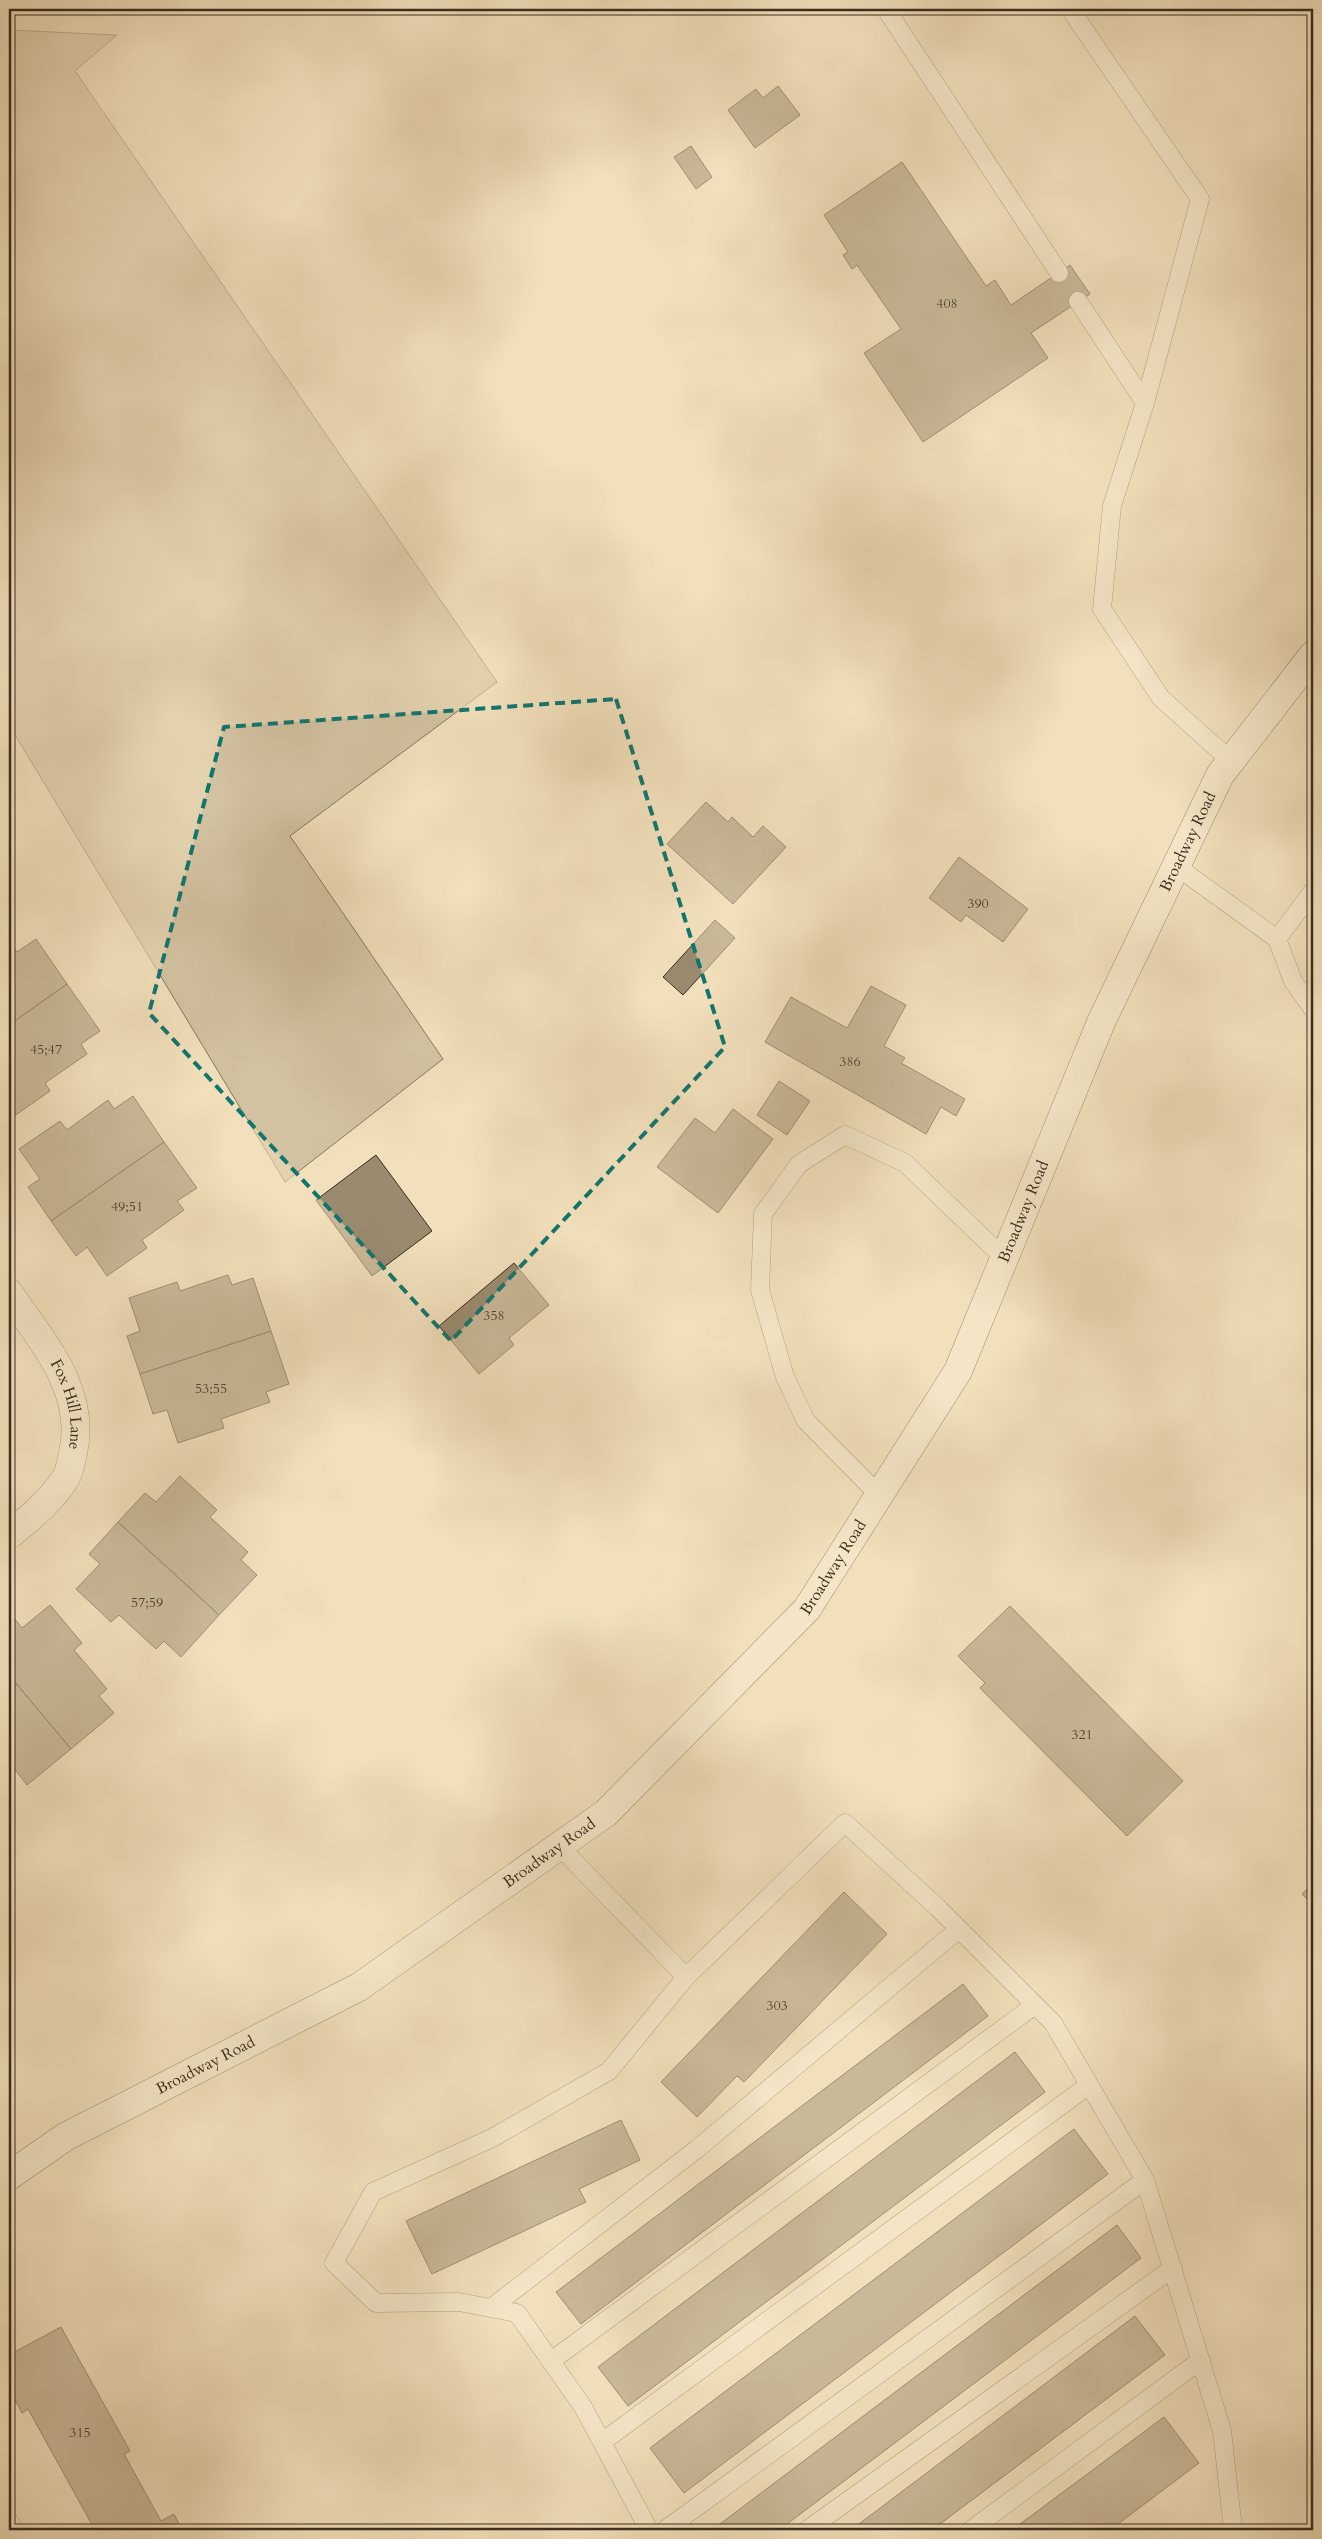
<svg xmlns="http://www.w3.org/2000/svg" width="1322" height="2539" font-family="Cardo,serif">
<rect width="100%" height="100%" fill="#f2e0bc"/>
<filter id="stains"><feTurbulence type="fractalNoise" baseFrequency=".004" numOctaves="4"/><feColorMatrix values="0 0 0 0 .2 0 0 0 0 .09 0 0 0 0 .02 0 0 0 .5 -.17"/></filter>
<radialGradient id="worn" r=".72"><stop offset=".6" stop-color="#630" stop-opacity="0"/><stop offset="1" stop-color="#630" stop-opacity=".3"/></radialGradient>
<!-- green -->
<path fill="#d3c2a1" stroke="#867860" d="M9,30L117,35L75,71L497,682L290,836L443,1059L285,1182L9,725Z"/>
<!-- building -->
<path fill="#9a8b70" stroke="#3a2e1e" d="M778,86L800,115L755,148L728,110L756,89L763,98Z
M691,146L712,177L696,189L674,157Z
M902,162L986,286L995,280L1011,305L1070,265L1090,294L1031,333L1048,358L923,442L864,353L901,329L857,265L852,269L843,255L848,252L824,215Z
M706,802L728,822L732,817L753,837L763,826L786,847L733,904L667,844Z
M959,857L1028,909L1003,942L966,915L961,922L929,898Z
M715,920L735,938L683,995L663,977Z
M36,939L67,984L9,1025V945L11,944L17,952Z
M67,984L100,1031L81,1044L87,1054L45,1083L50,1091L10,1119L9,1025Z
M871,986L906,1005L884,1046L905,1058L901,1063L965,1099L956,1116L941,1107L926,1134L765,1042L791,997L847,1028Z
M779,1081L810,1101L787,1135L757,1115Z
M133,1096L164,1142L51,1221L28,1187L40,1179L19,1149L60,1121L67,1130L108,1100L114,1109Z
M733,1109L773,1139L718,1213L657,1167L695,1118L715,1133Z
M164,1142L197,1188L177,1201L184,1210L142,1240L147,1248L107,1276L87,1247L76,1256L51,1221Z
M376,1155L432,1231L372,1276L316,1200Z
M514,1263L549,1305L509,1338L514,1345L479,1374L439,1326Z
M228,1275L232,1285L253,1278L271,1331L140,1374L127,1336L140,1331L129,1298L177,1282L180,1291Z
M271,1331L289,1384L266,1392L270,1402L221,1419L224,1428L178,1443L167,1410L153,1414L140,1374Z
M180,1476L217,1510L210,1517L248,1552L241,1560L257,1575L219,1615L118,1522L145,1493L156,1502Z
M118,1522L219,1615L181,1657L164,1641L156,1649L119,1615L111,1622L76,1589L100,1564L89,1554Z
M50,1605L82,1643L74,1650L107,1689L99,1696L114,1713L71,1749L9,1675V1622L14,1618L22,1628Z
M1010,1606L1183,1781L1127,1836L980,1688L985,1683L958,1656Z
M9,1675L71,1749L27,1785L13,1767L9,1770Z
M1313,1883V1905L1302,1894Z
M844,1892L887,1934L744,2082L737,2076L697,2117L661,2082Z
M963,1984L988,2016L581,2324L556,2292Z
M1015,2052L1045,2092L628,2406L598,2367Z
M621,2120L640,2160L579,2189L586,2202L432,2274L406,2221Z
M1074,2129L1108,2174L684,2493L650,2448Z
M1117,2225L1141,2258L779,2530H712Z
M1135,2316L1165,2355L932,2530H851Z
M61,2327L130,2451L124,2454L161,2521L174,2514L182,2530H95L28,2409L22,2413L9,2388V2355Z
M1164,2417L1199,2463L1110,2530H1012Z"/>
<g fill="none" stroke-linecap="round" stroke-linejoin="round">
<!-- service casing -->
<g stroke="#685a46" stroke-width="19">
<path id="service" d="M886,9L1059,273
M1070,9L1200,199L1145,403L1112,506L1102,609L1161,698L1231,761
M1078,301L1145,403
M1176,866L1277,939L1313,891
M1277,939L1293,981L1313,1009
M879,1495L806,1421L785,1377L760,1290L763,1214L799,1164L845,1135L905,1163L1004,1258
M559,1846L686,1977
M491,2308L697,2149L959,1929
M551,2361L1035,2005
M602,2442L1089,2085
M9,2521L14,2530
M649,2530L583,2407L517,2313L459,2302L376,2303L334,2263L373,2192L492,2138L609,2071L686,1977L845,1823L937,1907L1053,2023L1145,2180L1222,2431L1233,2530
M665,2530L1145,2180
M807,2530L1173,2268
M971,2530L1201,2360"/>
</g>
<!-- minor casing -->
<g stroke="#685a46" stroke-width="29">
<g id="minor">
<path id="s1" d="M9,1293C42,1342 87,1390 73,1453C71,1461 70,1472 65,1479C50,1502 30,1518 9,1535"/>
</g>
</g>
<!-- secondary casing -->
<g stroke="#3a2e1e" stroke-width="29">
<g id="secondary">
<path id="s2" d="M9,2176L65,2137L359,1987L606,1813L807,1609L958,1371L1102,1020L1220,775L1313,655"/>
</g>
</g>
<!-- service -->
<use href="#service" stroke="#f7ebd3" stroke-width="18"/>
<!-- minor -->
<use href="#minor" stroke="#f7ebd3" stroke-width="28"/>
<!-- secondary -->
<use href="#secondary" stroke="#f7ebd3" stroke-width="28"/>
</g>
<!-- marked area -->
<path d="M0 0H1322V2539H0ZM616,699L725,1047L451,1341L149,1013L224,727Z" fill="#f2e0bc" fill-opacity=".55" fill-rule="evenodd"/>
<path fill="none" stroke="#0f766e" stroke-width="4" stroke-dasharray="10 6" stroke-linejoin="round" d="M616,699L725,1047L451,1341L149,1013L224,727Z"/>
<g text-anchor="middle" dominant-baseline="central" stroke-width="4" stroke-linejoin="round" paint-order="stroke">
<!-- number labels -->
<g font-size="14" fill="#524532">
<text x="947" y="303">408</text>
<text x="978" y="903">390</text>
<text x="46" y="1049">45;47</text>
<text x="850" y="1061">386</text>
<text x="127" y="1206">49;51</text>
<text x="494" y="1315">358</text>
<text x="211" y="1388">53;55</text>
<text x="147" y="1602">57;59</text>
<text x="1082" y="1734">321</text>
<text x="777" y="2005">303</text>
<text x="80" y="2432">315</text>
</g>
<!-- street labels -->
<g font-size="16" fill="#3a2e1e" stroke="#f7ebd3">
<text stroke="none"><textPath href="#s2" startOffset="1846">Broadway Road</textPath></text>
<text stroke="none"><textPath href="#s2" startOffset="1441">Broadway Road</textPath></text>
<text stroke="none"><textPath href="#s1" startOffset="128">Fox Hill Lane</textPath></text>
<text stroke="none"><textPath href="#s2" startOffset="1036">Broadway Road</textPath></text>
<text stroke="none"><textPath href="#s2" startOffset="631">Broadway Road</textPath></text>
<text stroke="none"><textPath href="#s2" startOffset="226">Broadway Road</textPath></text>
</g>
</g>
<!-- margin -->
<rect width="1322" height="2539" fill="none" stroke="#f2e0bc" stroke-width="30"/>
<rect x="10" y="10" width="1302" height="2519" fill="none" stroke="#3a2e1e" stroke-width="2.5"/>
<rect x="15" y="15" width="1292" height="2509" fill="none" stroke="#3a2e1e"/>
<rect width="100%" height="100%" filter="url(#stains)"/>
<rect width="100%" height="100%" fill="url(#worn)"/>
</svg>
